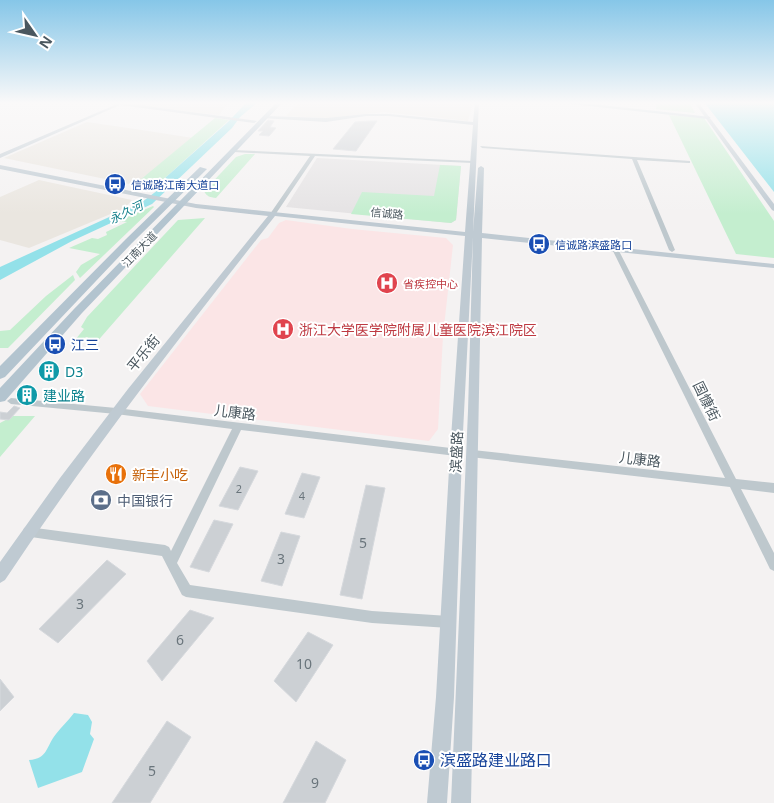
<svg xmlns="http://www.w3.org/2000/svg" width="774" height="803" font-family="'Noto Sans','Noto Sans SC',sans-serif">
<rect width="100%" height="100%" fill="#f4f2f2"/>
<!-- commercial -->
<path fill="#eae6e0" d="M131,102H229L219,115L126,104Z
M299,102H473L468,121L384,112L328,118L286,116Z
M87,122L135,129L193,138L134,185L4,158Z
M39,180L132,200L125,208L29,248L0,240V197Z"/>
<!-- education -->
<path fill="#e5e3e4" d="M317,158L461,166L456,220L451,223L286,207Z"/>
<!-- medical -->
<path fill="#fbe5e6" d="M286,220L352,229L446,238L453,245L443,336L438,429L429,441L148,406L140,394L261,240L268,238L279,223Z"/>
<!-- green -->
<path fill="#c4eecf" d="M657,102H689L695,113L656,109Z
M669,115L704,118L774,221V258L736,254Z
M215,118L229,120L165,178L158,190L134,185Z
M245,154H255L216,198C210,197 207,197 204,191L236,157Z
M440,165L461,166L456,220L451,223L351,214L362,192L434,196Z
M153,206L154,207L80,278L76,272L81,265L100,254L69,248L92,238L98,239L107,235L106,232L127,222L118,221Z
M205,218L95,344L87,337L75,340L84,329L81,327L87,317L178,220Z
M73,275L75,280L8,348H0V331L10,330L46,296Z
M13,416H35L0,457V423Z"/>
<!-- water -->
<path fill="#93e1e9" d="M247,102H258L240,117L232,128L152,204L72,241L0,280V267L142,202L158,190L165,178L228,122Z
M704,102H774V192Z
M74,713L88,715L92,722L90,734L94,739L82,772L38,788L29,760C48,759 46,746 56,734C61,727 68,721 74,713Z"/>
<!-- building -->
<path fill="#ccd0d4" stroke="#d6d9dd" d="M268,120L274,121L270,127L276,128L269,136L259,135L263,131H258Z
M371,121H377L356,151L333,149L355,122Z
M14,406L20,408L9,420L0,419V412L7,413Z
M240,467L258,471L238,510L219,506Z
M302,473L320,477L304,518L285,514Z
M366,485L385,488L362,599L340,595Z
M214,520L233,524L209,572L190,567Z
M281,532L300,536L282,586L261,581Z
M107,560L126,574L58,643L39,629Z
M190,610L214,618L162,681L147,661Z
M308,632L333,645L296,702L274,681Z
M0,679L14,697L0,711Z
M167,721L191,737L150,803H112Z
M316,741L346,760L325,803H283Z"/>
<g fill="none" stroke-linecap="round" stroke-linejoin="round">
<!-- street -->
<path fill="#bec8cd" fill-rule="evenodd" d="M480,146L690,161V163H688L637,160L675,250L672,252L669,250L632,159L482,148Z
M232,150L473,161L475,162L473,163L315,156L275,215L273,216L270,214L310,156L234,152Z
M613,248L618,249L736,479L774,483V493L741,489L774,553V571L770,569L730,487L470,457L468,454L470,451L473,450L725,478L612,249Z
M11,398L116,408L459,449L461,452L459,455L456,456L241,430L177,563L190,585L372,611L449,616L453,618L455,622L453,626L449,628L372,623L186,597L182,595L162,556L24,536L23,532L24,528L28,527L165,545L169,547L171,551L232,429L116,414L11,404L7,401Z"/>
<!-- secondary -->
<path fill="#bfcad2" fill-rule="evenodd" d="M104,102H117L257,121L254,123L120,105L0,158V154L115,105Z
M475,102H479L473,232L478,168L481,166L484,168L482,233L774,264V268L482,238L471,803H451L468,411L473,237L462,452L454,697L447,803H427L436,697L450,452L465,236L275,216C181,335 89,454 5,580L0,583V562L60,478L128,389L268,216L196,208L0,169V165L196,204L465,232L473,125L389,116H366L326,122L262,118L265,116L326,118L366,114H389L473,122Z
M694,102H698L774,204V211L772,210Z"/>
<!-- primary -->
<path fill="#b3c4cf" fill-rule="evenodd" d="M277,102H283L82,313L5,401L0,402V388L74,309Z
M553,102H573L711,117L708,119Z
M200,167L207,169L132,243L5,377L0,379V366L126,239Z"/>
</g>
<!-- sky -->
<linearGradient id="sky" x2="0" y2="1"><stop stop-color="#86c6e8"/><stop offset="0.48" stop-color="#faf9f9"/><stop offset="1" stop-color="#faf9f9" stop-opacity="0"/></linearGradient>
<rect width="774" height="214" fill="url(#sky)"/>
<!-- icons -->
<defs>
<g id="bus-disc" transform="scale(1.125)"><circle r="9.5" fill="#1a4fb4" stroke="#fff"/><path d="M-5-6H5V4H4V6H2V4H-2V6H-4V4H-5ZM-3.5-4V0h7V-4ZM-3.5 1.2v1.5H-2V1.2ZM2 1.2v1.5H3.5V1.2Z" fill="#fff"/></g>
<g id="hospital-disc" transform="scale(1.125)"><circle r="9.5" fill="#e0444e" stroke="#fff"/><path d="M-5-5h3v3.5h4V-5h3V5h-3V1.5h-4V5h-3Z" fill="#fff"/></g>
<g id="building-disc" transform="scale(1.125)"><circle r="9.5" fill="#0f9aa8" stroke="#fff"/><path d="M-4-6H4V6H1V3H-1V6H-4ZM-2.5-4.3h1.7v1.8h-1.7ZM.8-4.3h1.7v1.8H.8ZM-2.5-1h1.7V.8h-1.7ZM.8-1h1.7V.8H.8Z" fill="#fff"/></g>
<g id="restaurant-disc" transform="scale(1.125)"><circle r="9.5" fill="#e8710a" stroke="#fff"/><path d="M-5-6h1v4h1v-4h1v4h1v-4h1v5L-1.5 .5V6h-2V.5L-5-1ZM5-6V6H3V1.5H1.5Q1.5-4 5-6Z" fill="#fff"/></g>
<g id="bank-disc" transform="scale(1.125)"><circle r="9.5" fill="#5c6f8a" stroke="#fff"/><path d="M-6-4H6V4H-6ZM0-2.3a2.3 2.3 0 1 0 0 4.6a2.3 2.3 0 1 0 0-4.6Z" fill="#fff"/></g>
</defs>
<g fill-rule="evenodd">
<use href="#bus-disc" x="115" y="184"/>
<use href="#bus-disc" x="539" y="244"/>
<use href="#hospital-disc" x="387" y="283"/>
<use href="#hospital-disc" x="283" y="329"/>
<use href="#bus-disc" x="55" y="344"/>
<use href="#building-disc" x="49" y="371"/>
<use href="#building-disc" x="27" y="395"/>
<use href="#restaurant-disc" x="116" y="474"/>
<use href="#bank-disc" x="101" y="500"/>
<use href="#bus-disc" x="424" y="760"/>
</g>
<g text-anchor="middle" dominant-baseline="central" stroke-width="4" stroke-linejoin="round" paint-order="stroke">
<!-- far-transit labels -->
<g font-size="11" fill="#164399" stroke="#fff" text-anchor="start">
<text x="131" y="184">信诚路江南大道口</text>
<text x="555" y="244">信诚路滨盛路口</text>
</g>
<!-- far-street labels -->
<g font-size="11" fill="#4a575f" stroke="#fff">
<text transform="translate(387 213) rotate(5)">信诚路</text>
<text transform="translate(139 249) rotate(-46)">江南大道</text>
</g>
<!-- far-health labels -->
<g font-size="11" fill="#be3a42" stroke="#fff" text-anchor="start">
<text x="403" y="283">省疾控中心</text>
</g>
<!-- number labels -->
<g font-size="11" fill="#6a757c">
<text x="239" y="488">2</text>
<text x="302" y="495">4</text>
</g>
<!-- far-water labels -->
<g font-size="12" font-style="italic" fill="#137f8a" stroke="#fff">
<text transform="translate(126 212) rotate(-26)">永久河</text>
</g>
<!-- health labels -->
<g font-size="14" fill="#be3a42" stroke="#fff" text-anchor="start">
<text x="299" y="329">浙江大学医学院附属儿童医院滨江院区</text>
</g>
<!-- transit labels -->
<g font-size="14" fill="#164399" stroke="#fff" text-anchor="start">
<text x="71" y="344">江三</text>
</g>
<!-- street labels -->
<g font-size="14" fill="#4a575f" stroke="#fff">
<text transform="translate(143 353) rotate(-51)">平乐街</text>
<text transform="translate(707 401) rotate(64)">国慷街</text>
<text transform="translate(235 412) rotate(7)">儿康路</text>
<text transform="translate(456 452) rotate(-87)">滨盛路</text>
<text transform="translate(640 459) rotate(7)">儿康路</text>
</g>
<!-- culture labels -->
<g font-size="14" fill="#0d838f" stroke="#fff" text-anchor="start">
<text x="65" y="371">D3</text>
<text x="43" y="395">建业路</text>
</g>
<!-- food labels -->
<g font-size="14" fill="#c56008" stroke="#fff" text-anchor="start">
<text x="132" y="474">新丰小吃</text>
</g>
<!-- service labels -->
<g font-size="14" fill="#4e5e75" stroke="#fff" text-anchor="start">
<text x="117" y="500">中国银行</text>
</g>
<!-- near-number labels -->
<g font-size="14" fill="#6a757c">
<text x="363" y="542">5</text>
<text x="281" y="558">3</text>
<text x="80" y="603">3</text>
<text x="180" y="639">6</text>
<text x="304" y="663">10</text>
<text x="152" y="770">5</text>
<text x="315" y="782">9</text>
</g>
<!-- near-transit labels -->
<g font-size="16" fill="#164399" stroke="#fff" text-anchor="start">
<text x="440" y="760">滨盛路建业路口</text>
</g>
</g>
<!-- north arrow -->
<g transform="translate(35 35) rotate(124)" stroke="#ffffff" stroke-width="4" paint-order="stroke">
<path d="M0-4L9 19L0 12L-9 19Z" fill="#4a575f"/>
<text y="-8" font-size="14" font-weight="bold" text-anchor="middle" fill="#4a575f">N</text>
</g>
</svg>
